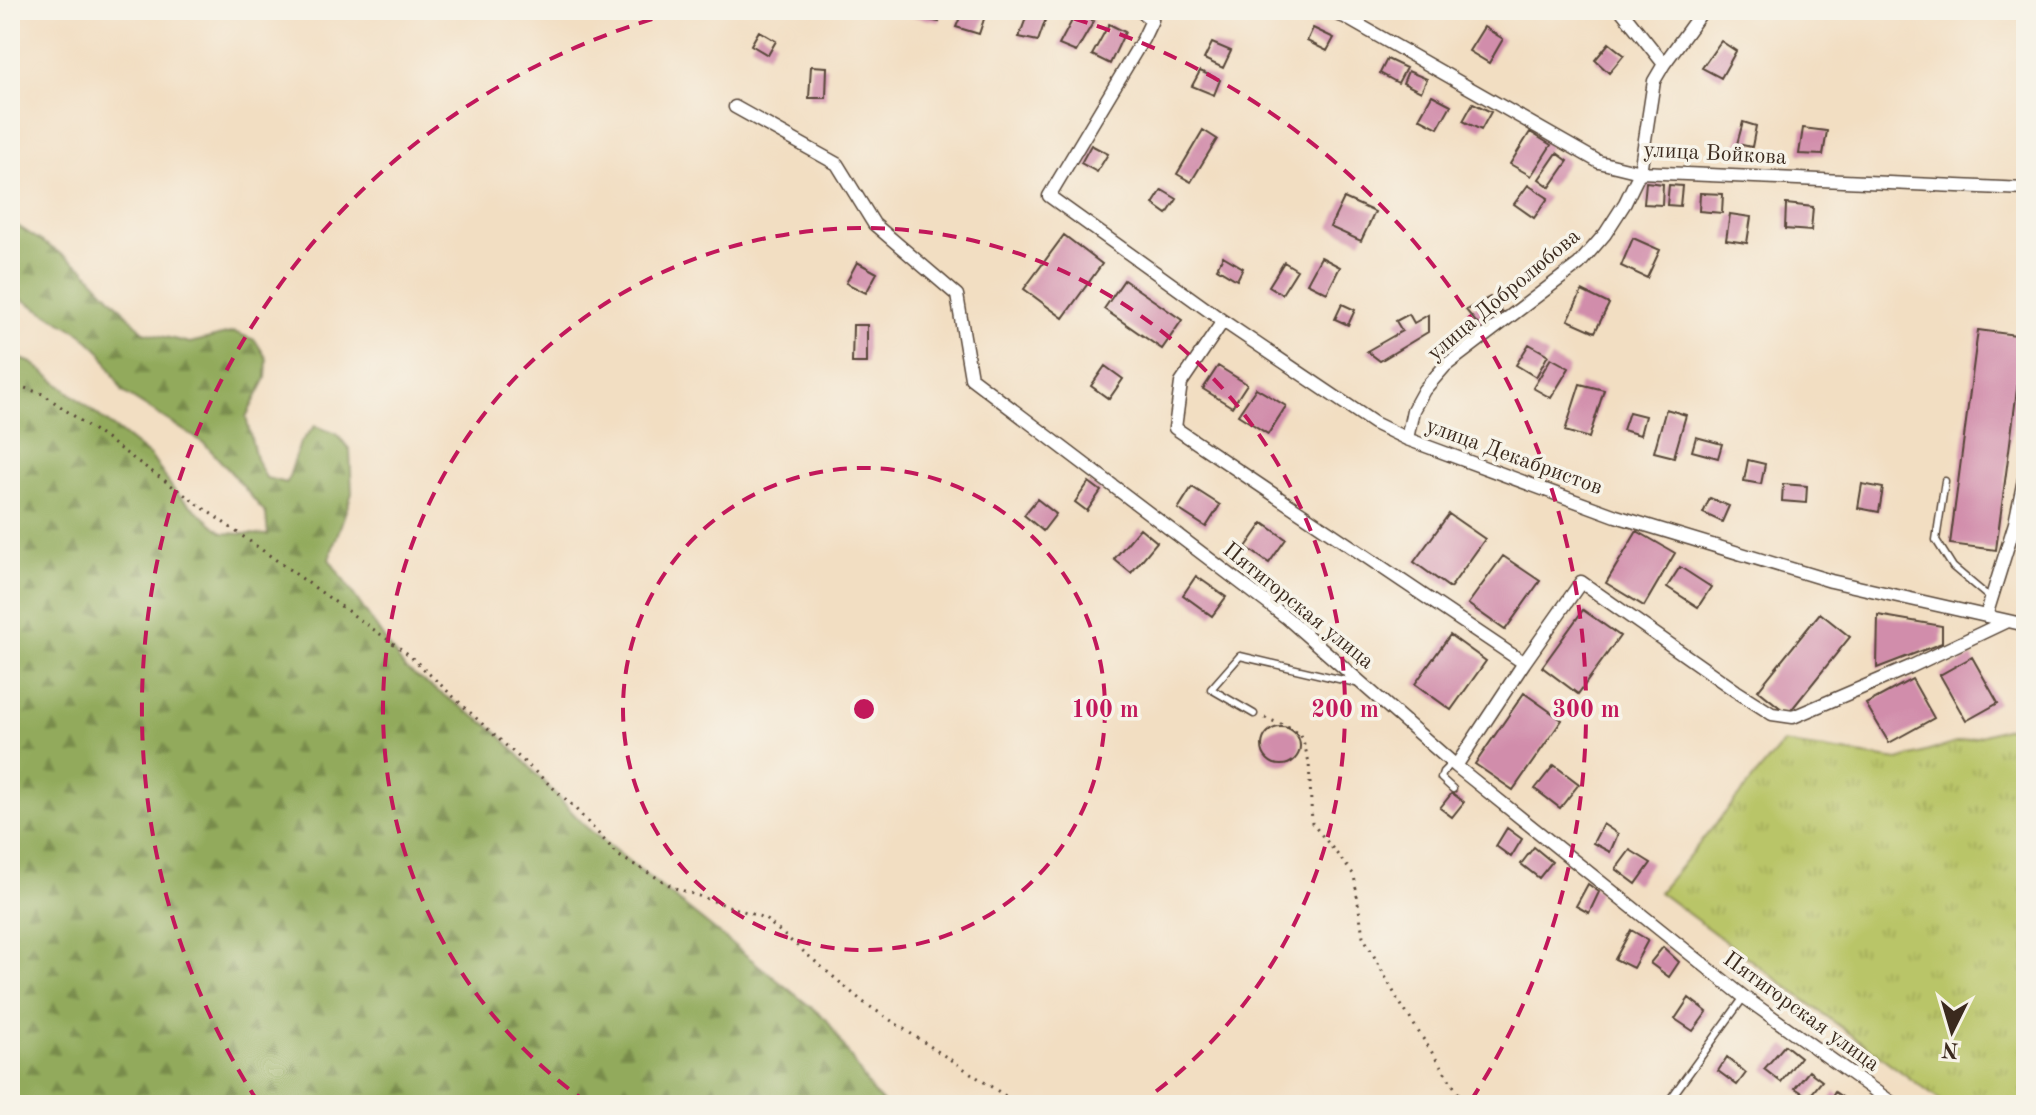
<svg xmlns="http://www.w3.org/2000/svg" width="2036" height="1115" font-family="'Old Standard TT',serif">
<defs>
<pattern id="grass-tufts" width="24" height="20" patternUnits="userSpaceOnUse" patternTransform="scale(2)"><rect width="24" height="20" fill="#b9c567"/><path d="M3 7l-1-3M5 7V3M7 7l1-3M15 17l-1-3M17 17v-4M19 17l1-3" fill="none" stroke="#a0a959"/></pattern>
<pattern id="forest-firs" width="22" height="20" patternUnits="userSpaceOnUse" patternTransform="scale(2)"><rect width="22" height="20" fill="#92aa5c"/><path d="M5 1l3.5 6h-7zM16 11l3.5 6h-7z" fill="#788b4b"/></pattern>
</defs>
<rect width="100%" height="100%" fill="#f7f3e8"/>
<filter id="ink" filterUnits="userSpaceOnUse"><feTurbulence type="fractalNoise" baseFrequency=".0125" numOctaves="2"/><feDisplacementMap in="SourceGraphic" scale="16" xChannelSelector="R" yChannelSelector="G"/><feConvolveMatrix kernelMatrix="1 2 1 2 8 2 1 2 1" color-interpolation-filters="sRGB"/></filter>
<filter id="wash" filterUnits="userSpaceOnUse"><feTurbulence type="fractalNoise" baseFrequency=".006" numOctaves="4" result="noise"/><feDisplacementMap in="SourceGraphic" scale="32" xChannelSelector="R" yChannelSelector="G"/><feGaussianBlur stdDeviation="1.8" result="paint"/><feColorMatrix in="noise" values="0 0 0 0 0 0 0 0 0 0 0 0 0 0 0 0 0 1.4 0 .05"/><feComposite in="paint" operator="in"/></filter>
<g filter="url(#wash)">
<rect width="100%" height="100%" fill="#f2dec2"/>
<!-- grass -->
<path fill="url(#grass-tufts)" stroke="#7a7842" stroke-width="2" d="M2018,725L2026,727V1105H1946L1659,892L1783,743L1898,760Z"/>
<!-- forest -->
<path fill="url(#forest-firs)" stroke="#666a3d" stroke-width="2" d="M10,221L83,268L144,332L190,343L234,332L255,340L267,359L266,378L246,417L256,459L266,478L287,483L300,443L315,426L337,434L350,450L352,493L329,559L405,669L495,730L586,827L827,1020L873,1093L886,1105H10V355L32,363L151,457L176,493L223,533L268,535L266,514L237,479L205,444L123,392L101,352L82,334L21,299L10,289Z"/>
<g id="blocks">
<!-- building -->
<path fill="#d18dab" d="M911,10H942L939,22L910,16Z
M963,10H987L979,34L956,27Z
M1029,10H1049L1038,41L1019,37Z
M1075,15L1094,21L1076,52L1059,45Z
M1109,24L1125,32L1110,64L1092,55Z
M1484,27L1503,39L1489,63L1469,51Z
M1313,28L1334,38L1327,51L1307,41Z
M759,31L776,41L768,55L751,45Z
M1721,41L1736,51L1721,78L1702,68Z
M1212,43L1231,51L1223,68L1204,59Z
M1609,43L1624,55L1609,73L1595,60Z
M1387,59L1406,68L1398,83L1380,73Z
M811,66L827,67L826,98H809Z
M1200,71L1220,80L1214,95L1192,86Z
M1408,71L1427,79L1421,92L1403,83Z
M1432,95L1451,105L1438,128L1419,118Z
M1473,103L1491,112L1481,130L1463,121Z
M1743,122L1756,126L1752,147L1737,144Z
M1803,128L1827,131L1823,155L1799,154Z
M1203,130L1217,139L1191,182L1177,174Z
M1530,132L1551,145L1531,176L1510,164Z
M1091,145L1108,154L1097,172L1081,163Z
M1557,153L1568,161L1550,187L1539,179Z
M1646,182L1663,184L1662,205L1644,204Z
M1528,185L1548,198L1534,218L1514,204Z
M1669,185L1682,186L1680,206L1667,205Z
M1162,190L1177,199L1167,214L1153,204Z
M1700,193L1723,194L1722,213L1699,211Z
M1344,198L1375,212L1361,241L1330,227Z
M1786,204L1813,207L1811,231L1785,229Z
M1730,214L1751,217L1747,243L1726,240Z
M1064,235L1102,264L1063,318L1024,289Z
M1633,238L1660,250L1647,278L1621,266Z
M1223,256L1243,268L1237,280L1217,268Z
M1321,257L1340,267L1327,293L1307,283Z
M857,262L877,273L866,293L846,283Z
M1284,262L1297,270L1282,294L1269,286Z
M1124,280L1182,320L1162,349L1104,309Z
M1582,291L1609,304L1595,332L1568,320Z
M1490,297L1502,312L1479,326L1466,310Z
M1342,304L1355,310L1348,325L1335,319Z
M1409,314L1414,323L1428,315V332L1380,361L1367,351L1402,331L1396,321Z
M853,325H867V363H852Z
M1978,330L2024,336L1996,550L1950,544Z
M1529,344L1548,355L1536,377L1516,365Z
M1551,358L1569,368L1551,398L1533,388Z
M1105,366L1123,379L1109,399L1091,386Z
M1218,366L1247,384L1232,407L1203,389Z
M1580,384L1604,390L1589,438L1565,431Z
M1256,388L1286,406L1268,434L1238,415Z
M1666,409L1686,415L1674,457L1654,452Z
M1629,412L1645,416L1640,435L1623,430Z
M1696,437L1722,444L1718,458L1692,451Z
M1748,460L1765,464L1761,484L1744,481Z
M1089,482L1101,491L1087,511L1075,502Z
M1783,484L1807,486L1806,503L1782,501Z
M1862,484L1883,488L1879,512L1858,508Z
M1192,487L1220,505L1206,527L1178,509Z
M1710,498L1729,506L1722,522L1703,513Z
M1037,499L1056,514L1043,531L1024,515Z
M1449,514L1485,539L1450,588L1414,562Z
M1263,523L1286,539L1269,563L1246,547Z
M1140,528L1157,542L1131,573L1114,559Z
M1637,531L1675,553L1644,606L1606,583Z
M1503,556L1540,581L1505,630L1468,604Z
M1680,567L1711,587L1698,607L1667,587Z
M1196,576L1226,597L1212,616L1183,595Z
M1583,610L1620,636L1578,694L1542,667Z
M1820,613L1850,637L1788,714L1758,690Z
M1878,615L1942,626V643L1877,668Z
M1450,635L1486,661L1451,710L1415,684Z
M1972,657L1998,703L1966,721L1940,675Z
M1912,679L1934,718L1889,743L1866,704Z
M1524,693L1562,720L1513,790L1475,764Z
M1262 746a19 19 0 1 1 38 0a19 19 0 1 1-38 0Z
M1554,765L1579,784L1560,808L1535,789Z
M1452,793L1464,802L1452,817L1440,808Z
M1603,824L1618,834L1610,852L1593,843Z
M1507,828L1522,839L1511,857L1496,846Z
M1534,847L1552,862L1539,878L1521,864Z
M1630,850L1651,863L1636,884L1616,869Z
M1588,884L1599,892L1589,913L1576,906Z
M1631,930L1648,940L1633,968L1615,959Z
M1663,947L1679,962L1669,977L1650,963Z
M1689,998L1707,1012L1693,1031L1675,1019Z
M1785,1045L1800,1057L1781,1082L1764,1069Z
M1727,1057L1746,1073L1737,1085L1718,1071Z
M1809,1071L1822,1081L1809,1097L1795,1088Z
M1835,1092L1848,1101L1846,1105H1827Z"/>
</g>
</g>
<g filter="url(#ink)">
<use href="#blocks" fill-opacity="0" stroke="#564537" stroke-width="2"/>
<g fill="none" stroke-linecap="round" stroke-linejoin="round">
<!-- service casing -->
<g stroke="#564537" stroke-width="9">
<path id="service" d="M1945,481L1936,540L1953,567L1991,599
M1254,714L1211,689L1240,656L1356,683
M1452,763L1443,772L1441,778L1453,789
M1666,1105L1744,997"/>
</g>
<!-- minor casing -->
<g stroke="#564537" stroke-width="15">
<path id="minor" d="M1139,10L1152,20L1143,39L1049,196L1223,321L1374,423L1407,439L1616,516L1831,581L2026,625
M1325,10L1345,17L1599,162L1640,172L2026,189
M1621,10L1664,64
M735,107L837,164L874,224L957,295L971,378L1287,618L1456,766L1744,997L1895,1105
M1223,321L1181,383L1175,428L1524,663L1581,582L1736,691L1772,714L1793,717L1910,667L2007,621
M1407,439L1413,410L1424,390L1445,366L1579,264L1605,234L1625,203L1640,172L1654,81L1664,64L1703,10
M1986,616L2015,523L2026,470
M1456,766L1524,663"/>
</g>
<!-- path -->
<path stroke="#564537" stroke-width="3" stroke-dasharray="2 6" stroke-linecap="butt" d="M10,383L43,394L408,654L491,732L571,804L619,856L675,888L764,918L863,1002L1019,1105
M1265,718L1289,727L1302,737L1309,762L1312,823L1354,875L1363,936L1398,1000L1466,1105"/>
<!-- service -->
<use href="#service" stroke="#fff" stroke-width="6"/>
<!-- minor -->
<use href="#minor" stroke="#fff" stroke-width="12"/>
</g>
</g>
<!-- distance rings -->
<g fill="none" stroke="#c2185b" stroke-width="4" stroke-dasharray="14 10">
<circle cx="864" cy="709" r="241"/>
<path d="M588 1103A481 481 0 1 1 1140 1103"/>
<path d="M258 1102A722 722 0 0 1 677 12M1051 12A722 722 0 0 1 1470 1102"/>
</g>
<g text-anchor="middle" dominant-baseline="central" stroke-width="7" stroke-linejoin="round" paint-order="stroke">
<!-- street labels -->
<g font-size="22" fill="#3b2a1e" stroke="#f7f3e8">
<text transform="translate(1715 154) rotate(3)">улица Войкова</text>
<text transform="translate(1504 295) rotate(-40)">улица Добролюбова</text>
<text transform="translate(1514 457) rotate(20)">улица Декабристов</text>
<text transform="translate(1298 606) rotate(39)">Пятигорская улица</text>
<text transform="translate(1801 1012) rotate(36)">Пятигорская улица</text>
</g>
</g>
<circle cx="864" cy="709" r="12" fill="#c2185b" stroke="#f7f3e8" stroke-width="4"/>
<g font-size="24" text-anchor="middle" font-weight="bold" fill="#c2185b" stroke="#f7f3e8" stroke-width="7" stroke-linejoin="round" paint-order="stroke">
<text x="1105" y="717">100 m</text>
<text x="1345" y="717">200 m</text>
<text x="1586" y="717">300 m</text>
</g>
<!-- margin -->
<rect width="2036" height="1115" fill="none" stroke="#f7f3e8" stroke-width="40"/>
<!-- north arrow -->
<g transform="translate(1952 1031) rotate(185)" stroke="#f7f3e8" stroke-width="6" paint-order="stroke">
<path d="M0-6L14 30L0 20L-14 30Z" fill="#3b2a1e"/>
<text y="-12" font-size="22" font-weight="bold" text-anchor="middle" fill="#3b2a1e">N</text>
</g>
</svg>
